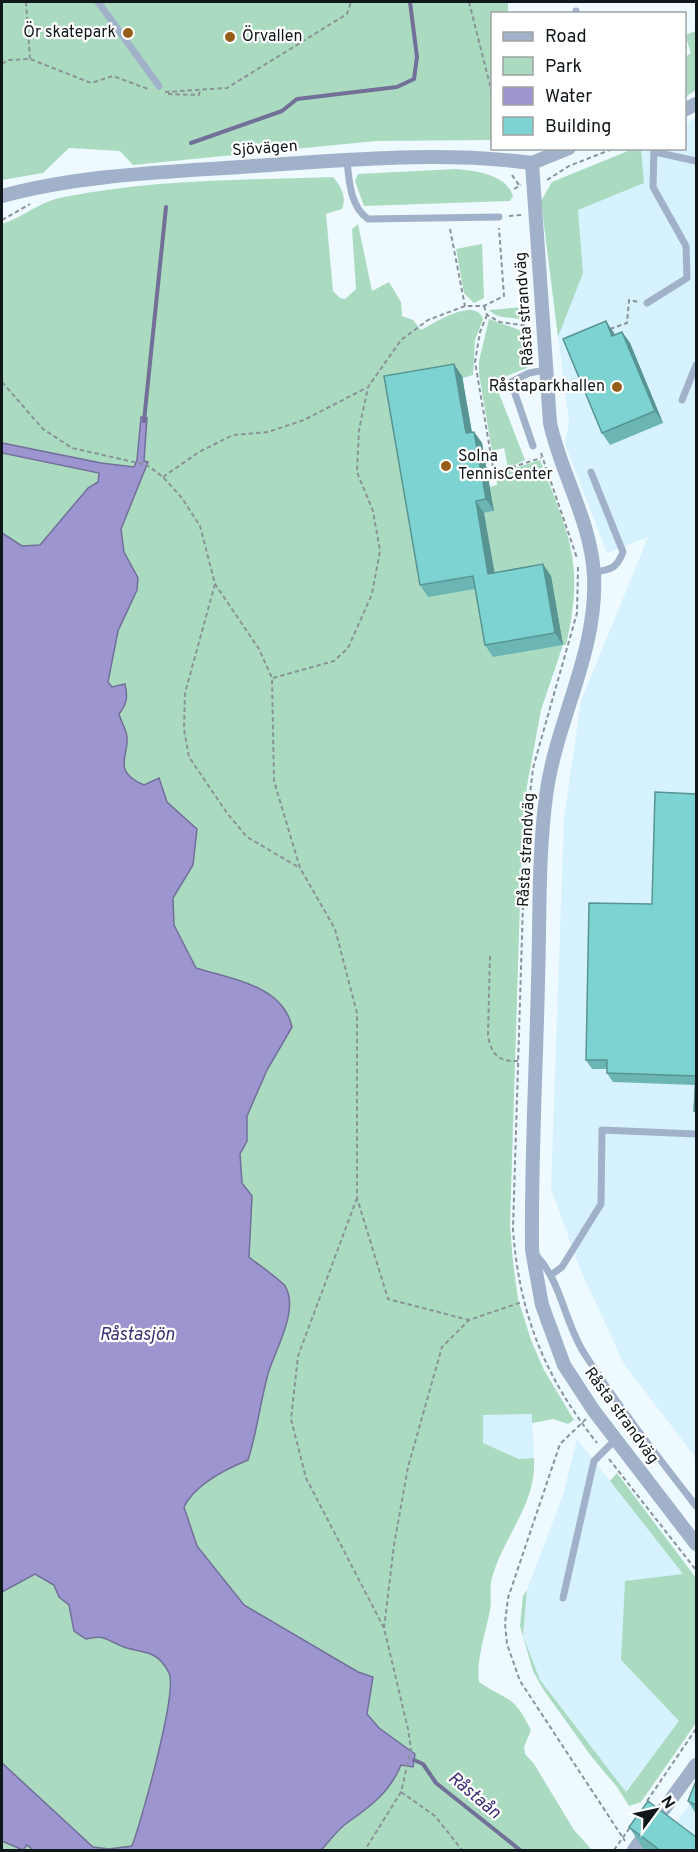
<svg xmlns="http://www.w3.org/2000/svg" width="698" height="1852" font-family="Overpass,sans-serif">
<rect width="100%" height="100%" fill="#eefaff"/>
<!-- built -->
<path fill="#d6f2fe" d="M696,117V1458L624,1364L581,1271L551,1189L564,819L581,701L648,537L607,553L565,444L569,422L541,201L552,182L633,149L684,148L685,124Z
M532,1414L534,1458L519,1459L483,1443V1415Z
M577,1439L683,1574L621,1660L680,1721L625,1792L540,1680L523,1636L527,1590L563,1495Z
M696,1795V1842L674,1826Z"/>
<!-- green -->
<path fill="#aadbc1" d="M2,2H508V13L492,14V140L376,141L133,165L120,151L69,148L43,173L2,180Z
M696,31V90L685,97V57L691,53L685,35Z
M633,149H641L644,183L578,210L583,273L558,337L541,201L552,182Z
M456,169C476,171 506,174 513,196L510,201L364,206L355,181L358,174Z
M333,177C341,186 347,197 342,209L326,214L333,291L340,298L345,299L356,289L352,229L358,224L372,291L389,282L401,302L402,316L413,320L421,330C434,323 475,296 483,319L475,340L473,375L463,378L481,588L497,585L484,513L494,511L490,487L497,485L496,474L540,460C569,535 585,563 566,645H563L541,710L527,786L522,838L510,1225L513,1262L518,1299L531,1340L544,1370L574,1420L568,1424L553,1419L532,1423V1414L483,1415V1443L519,1459L534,1458C537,1504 504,1535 492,1578C489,1588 492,1599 490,1610C486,1633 476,1658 479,1682C509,1702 513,1694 531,1730L524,1747L525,1754L534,1764L574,1830L592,1850H2V224C24,217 38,202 64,197C152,179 244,180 333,177Z
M482,244L484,298L474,303L464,293L456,249Z
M523,307L524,321C511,315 500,321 489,310Z
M489,319L525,332L527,368L502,378L495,383L525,460L508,468L504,448L492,451L479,374V361Z
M617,1473L696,1578V1723L641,1802L629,1806L617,1787L591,1756L543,1689L533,1671L520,1626L523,1596L527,1590L523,1636L540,1680L626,1792L679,1721L621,1660L625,1581L683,1574L610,1481Z"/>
<!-- water -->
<path fill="#9c95cf" stroke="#726f99" stroke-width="1.5" d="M141,417L147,418L144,461L148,462L121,529L124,552L138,578L137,590L118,631L108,682L112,687L125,684C128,697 127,704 119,714C121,721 124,726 126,732C133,752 108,770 144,785L159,778L167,802L197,829L193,865L173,898L174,925L196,968C231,979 283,985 292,1027L267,1070L247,1116V1141L240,1154L242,1183L252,1196L249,1257C256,1263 282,1281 285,1286C300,1310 274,1352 268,1374C260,1403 257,1432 248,1460C226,1469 195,1484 184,1507L197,1546L244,1605L358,1672L373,1677L367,1714L379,1728L415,1754L413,1767L401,1765C390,1792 371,1806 347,1823C337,1830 329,1842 321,1850H33L27,1845L23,1850L2,1841V1763L93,1847L109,1849L132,1846C141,1822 178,1691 169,1673C157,1649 144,1654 124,1647C106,1641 107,1634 86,1639L74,1631L69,1605L59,1597L54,1585L35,1574L2,1592V533L22,546L40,545L88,488L98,482L99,473L2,453V443L101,463L134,467L137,460Z"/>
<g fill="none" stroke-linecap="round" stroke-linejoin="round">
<!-- stream -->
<path stroke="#726f99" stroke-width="4" d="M191,143L282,111L297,99L397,87L414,79L417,57L410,2
M144,421L166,207
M414,1760L423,1764L436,1783L520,1850"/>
<!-- path -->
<path stroke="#8a9398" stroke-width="2" stroke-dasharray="4.5 3" stroke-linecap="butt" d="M26,2L30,59
M469,2L492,93
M2,64L8,60L30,59L91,83L113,76L148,89
M165,92L227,88L347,14L351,2
M168,94L199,95L200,90
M512,175L519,185
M547,180L569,166L615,148
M514,189L521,185
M509,216L521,215
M2,220L30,204
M450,229L465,306
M484,306L487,315L500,322L528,326
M487,315L480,332L475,362L494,473L541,458
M610,329L627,323L629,300L639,302
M2,382L43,429L72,448L147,465L163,477L182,498L200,526L215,584L259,649L272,678L274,781L300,868L335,929L357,1013V1198L388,1299L469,1320
M541,453L577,558
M163,477L199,452L233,435L268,432L304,420L366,388
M578,567L577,613L533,768L525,838L513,1229C519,1313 544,1376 597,1443
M215,584L185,693L184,729L189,757L227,813L247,837L298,867
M273,678L334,661L348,648L372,594L380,551L373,511L357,472L359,430L368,387L401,340L428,320L465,306H484L504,296L499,228
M490,956L488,1035C491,1054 498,1062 518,1061
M357,1198L298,1356L291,1419L306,1478L384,1628L408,1729L411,1749L401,1792L365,1850
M586,1419L560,1444L508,1598L505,1623L507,1644L520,1681L625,1841
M609,1459L696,1570
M384,1628L394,1545L408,1467L442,1347L469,1320L522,1302
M401,1792L435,1816L462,1850
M647,1801L696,1729
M614,1850L631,1826"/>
<!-- service -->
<path stroke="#a1b1c9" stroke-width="7" d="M98,2L159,86
M576,14V11
M655,152L696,161
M347,160C349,181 350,206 368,219L499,217
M647,303L687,278L686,246L653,187L654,148
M682,400L696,365
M533,446L511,382L529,373L546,370
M591,472L623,552C617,568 611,570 594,572
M536,1255C562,1283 564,1321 584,1353C618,1406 658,1457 696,1506
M551,1275L562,1267L601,1204L602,1130L696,1134
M563,1598L594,1461L616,1439"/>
<!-- minor -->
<path stroke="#a1b1c9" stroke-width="14" d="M684,110L696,104
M532,163L550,423C561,474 591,521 594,575C598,652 556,720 546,796C538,857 540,920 538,982C536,1071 531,1161 532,1250L542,1305L564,1365L594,1411L696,1544
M532,163L569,148
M2,196C83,174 171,172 255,166C348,160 440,151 532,163
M634,1850L696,1765"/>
</g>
<!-- wall -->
<path fill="#6bb5b4" d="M622,332L630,343L663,423L610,445L602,433L615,335Z
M462,376L472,432H474L482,443L494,511L484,513L494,572L551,576L563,645L493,657L485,645L475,589L428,597L420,585Z
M696,794V1114L694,1111L695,1085L613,1082L607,1073V1069H592L586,1060L652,904Z
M696,1781V1814L688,1801Z
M629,1827L696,1851H645Z"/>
<!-- shaded-wall -->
<path fill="#579492" d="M606,321L614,333L620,347L612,336Z
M622,332L630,343L663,423L655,411Z
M454,364L462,376L474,445L466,433Z
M474,432L482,443L494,511L486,499Z
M476,501L484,513L497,585L488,574Z
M543,564L551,576L563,645L555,633Z"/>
<!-- building -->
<path fill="#7cd3d1" stroke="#579492" stroke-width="1.5" d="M606,321L612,336L622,332L655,411L602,433L563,339Z
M454,364L466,433L474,432L486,499L476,501L488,574L543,564L555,633L485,645L473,576L420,585L384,376Z
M655,792L696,794V1076L607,1073V1060H586L589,903L652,904Z
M696,1074V1111H694Z
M696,1781V1805L688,1801Z
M648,1801L696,1837V1851H661L629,1827Z"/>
<!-- markers -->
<g fill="#965d19" stroke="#fff" stroke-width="2">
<circle cx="128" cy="33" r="6"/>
<circle cx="230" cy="37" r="6"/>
<circle cx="617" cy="387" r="6"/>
<circle cx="446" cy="466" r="6"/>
</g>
<g text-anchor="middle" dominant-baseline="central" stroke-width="4.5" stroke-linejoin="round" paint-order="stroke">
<!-- poi labels -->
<g font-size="16" fill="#10171a" stroke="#fff" text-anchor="end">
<text x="116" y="33">Ör skatepark</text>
<text x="242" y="37" text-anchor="start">Örvallen</text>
<text x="605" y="387">Råstaparkhallen</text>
<text x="458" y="457" text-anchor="start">Solna<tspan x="458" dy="18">TennisCenter</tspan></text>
</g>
<!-- street labels -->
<g font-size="16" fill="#10171a" stroke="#fff">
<text transform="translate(265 149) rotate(-4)">Sjövägen</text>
<text transform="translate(525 309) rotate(-94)">Råsta strandväg</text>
<text transform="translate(527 850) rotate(-87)">Råsta strandväg</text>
<text transform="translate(621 1416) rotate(54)">Råsta strandväg</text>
</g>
<!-- water labels -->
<g font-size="18" font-style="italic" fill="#3e2f75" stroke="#fff">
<text x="137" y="1335">Råstasjön</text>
<text transform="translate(474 1796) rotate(40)">Råstaån</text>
</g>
</g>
<!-- border -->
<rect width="698" height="1852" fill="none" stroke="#10171a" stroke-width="6"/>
<!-- legend -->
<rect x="491" y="12" width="195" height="138" fill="#ffffff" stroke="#9fa2a3" stroke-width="1.5"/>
<rect x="503" y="32" width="30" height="9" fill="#a1b1c9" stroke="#9fa2a3" stroke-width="1.5"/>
<text x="545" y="42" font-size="18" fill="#10171a">Road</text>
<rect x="503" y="57" width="30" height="18" fill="#aadbc1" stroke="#9fa2a3" stroke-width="1.5"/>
<text x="545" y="72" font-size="18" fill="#10171a">Park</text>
<rect x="503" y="87" width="30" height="18" fill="#9c95cf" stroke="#9fa2a3" stroke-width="1.5"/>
<text x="545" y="102" font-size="18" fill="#10171a">Water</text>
<rect x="503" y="117" width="30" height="18" fill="#7cd3d1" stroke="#9fa2a3" stroke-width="1.5"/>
<text x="545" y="132" font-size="18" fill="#10171a">Building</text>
<!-- north arrow -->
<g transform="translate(656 1810) rotate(57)" stroke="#ffffff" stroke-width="4.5" paint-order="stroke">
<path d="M0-4.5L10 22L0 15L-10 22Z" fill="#10171a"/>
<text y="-9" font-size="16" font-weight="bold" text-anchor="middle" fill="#10171a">N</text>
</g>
</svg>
